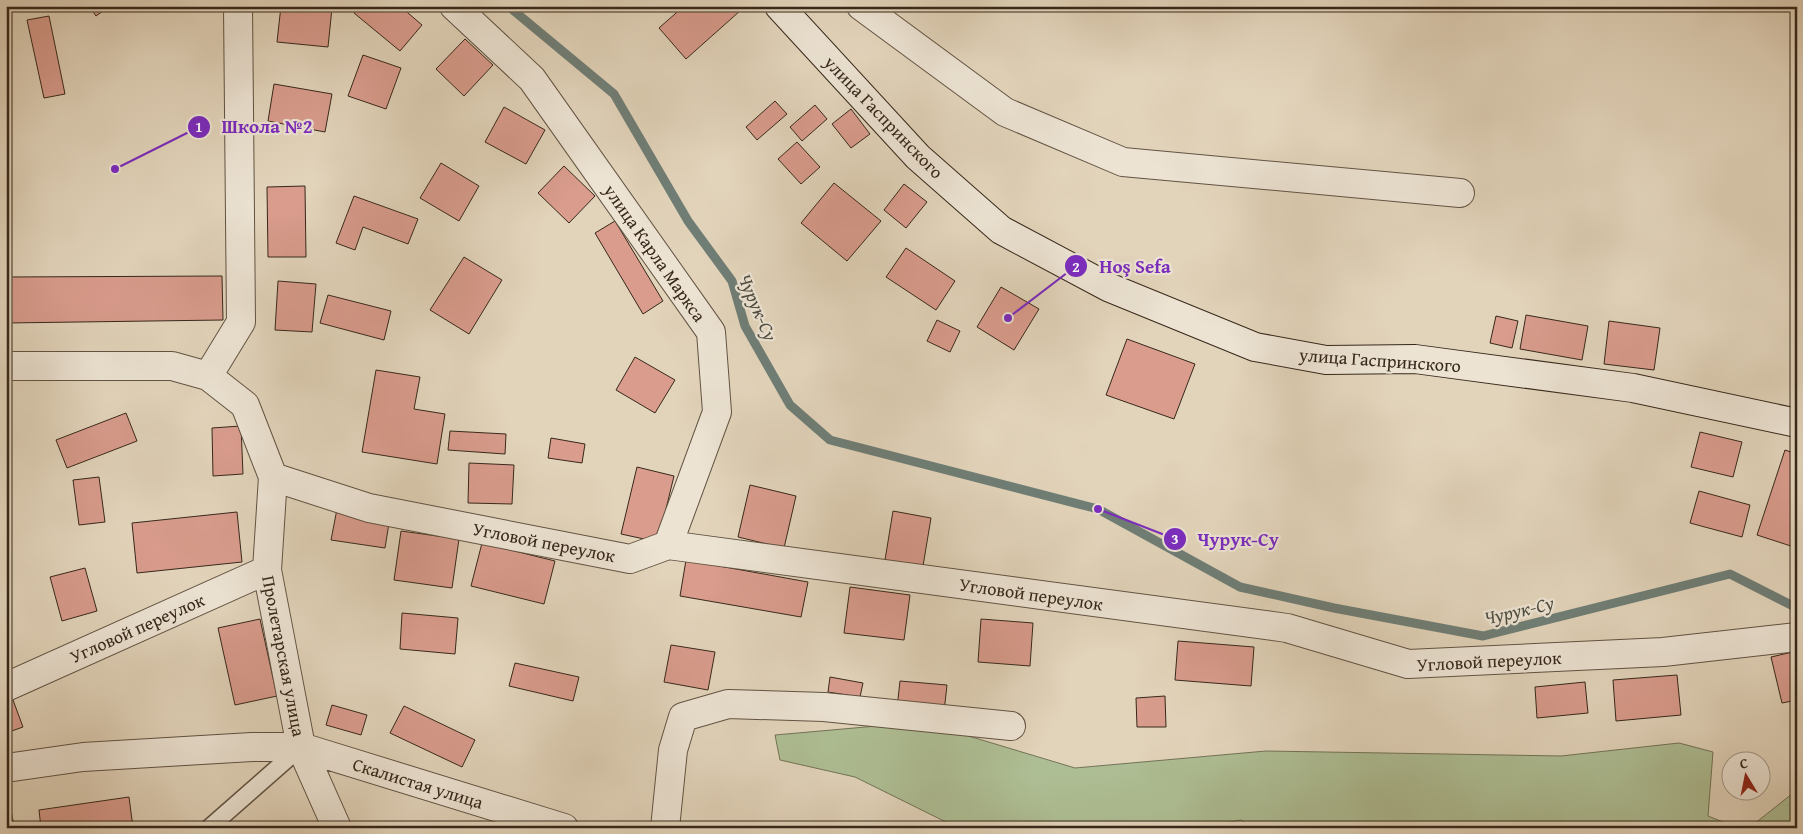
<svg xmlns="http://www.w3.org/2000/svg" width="1803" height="834" font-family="'Gentium Book Plus',serif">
<rect width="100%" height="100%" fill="#e2d4bb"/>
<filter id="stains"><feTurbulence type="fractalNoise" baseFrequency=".004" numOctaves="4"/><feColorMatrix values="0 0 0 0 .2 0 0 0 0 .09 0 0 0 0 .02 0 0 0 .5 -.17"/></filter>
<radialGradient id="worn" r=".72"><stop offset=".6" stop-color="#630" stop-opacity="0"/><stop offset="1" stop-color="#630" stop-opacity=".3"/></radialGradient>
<!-- green -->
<path fill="#aebe94" stroke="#727358" d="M922,722L1075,768L1266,751L1561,756L1679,743L1713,752L1708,816L1738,828H1254L1241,820L1200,828H958L855,777L780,760L775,735Z
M1797,790V828H1749Z"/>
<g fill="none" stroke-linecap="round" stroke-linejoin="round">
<!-- stream -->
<path stroke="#6f7e76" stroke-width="9" d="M508,6L614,94L688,221L732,281L745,326L790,405L830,440L1098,509L1240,587L1334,608L1483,636L1730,574L1797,608"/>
</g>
<!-- building -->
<path fill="#d99c8d" stroke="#37281b" d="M89,6H110L96,16Z
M281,6L332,8L328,47L277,42Z
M360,6H400L422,25L400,51L354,13Z
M684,6H738L741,10L686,59L659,28Z
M49,16L65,94L44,98L27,20Z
M465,39L493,65L464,96L436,69Z
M363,55L401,68L386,109L348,96Z
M274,84L332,94L325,132L268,121Z
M775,101L787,114L757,140L746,127Z
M815,105L827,119L802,141L790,127Z
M504,107L545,130L526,164L485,142Z
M851,109L870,134L851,148L832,124Z
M797,142L820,167L801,184L778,159Z
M441,163L479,186L459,221L420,198Z
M564,166L595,196L569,223L538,193Z
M6,167L8,277H6Z
M834,183L881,221L847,261L801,223Z
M904,184L927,202L906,228L884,210Z
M305,186L306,257H268L267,187Z
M354,196L418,219L408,244L363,227L355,250L336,243Z
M615,221L663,301L643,314L595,233Z
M906,248L955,281L936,310L886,277Z
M464,257L502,280L469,334L430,310Z
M222,276L223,320L6,323V277Z
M278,281L316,284L312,332L275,330Z
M1001,287L1039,309L1014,350L977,327Z
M328,295L391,311L384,340L320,323Z
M1526,315L1588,326L1582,360L1520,349Z
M1496,316L1518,321L1512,348L1490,343Z
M937,320L960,331L950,352L927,341Z
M1609,321L1660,328L1654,370L1604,364Z
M1127,339L1195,364L1174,419L1106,395Z
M635,357L675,380L655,413L616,390Z
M376,370L420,377L414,409L445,414L437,464L362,452Z
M126,413L137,441L67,468L56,440Z
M241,426L243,474L213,476L212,428Z
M450,431L506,434L505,454L448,450Z
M1700,432L1742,442L1733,477L1691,467Z
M551,438L585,444L582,463L548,458Z
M1785,450L1797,454V548L1757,535Z
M469,463L514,465L512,504L468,503Z
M637,467L674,476L658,542L621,534Z
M99,477L105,522L79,525L73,480Z
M750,485L796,496L784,548L738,537Z
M1699,491L1750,505L1742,537L1690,523Z
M337,509L390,517L385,548L331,540Z
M893,511L931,518L923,566L885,560Z
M237,512L242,562L137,573L132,523Z
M401,531L459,539L452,588L394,580Z
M482,543L555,561L544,604L471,586Z
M686,560L808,582L801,617L680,596Z
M85,568L97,611L62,621L50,577Z
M850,587L910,595L904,640L844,633Z
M402,613L458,618L455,654L400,649Z
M260,619L277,696L235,705L218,628Z
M981,619L1033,623L1030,666L978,662Z
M1178,641L1254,647L1251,686L1175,680Z
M671,645L715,652L708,690L664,682Z
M1797,651V700L1782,703L1771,657Z
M515,663L579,677L573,701L509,686Z
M1677,675L1681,715L1616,721L1613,680Z
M830,677L863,683L860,697L828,692Z
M900,681L947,685L944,712L897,708Z
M1585,682L1588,713L1537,718L1535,687Z
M1165,696L1166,727H1137L1136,698Z
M13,700L23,727L6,733V702Z
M332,705L367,715L361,735L326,725Z
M404,706L475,740L462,767L390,733Z
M129,797L133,828H41L39,810Z
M12,814L14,828H6V816Z"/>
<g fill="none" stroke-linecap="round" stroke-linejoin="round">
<!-- service casing -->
<g stroke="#625343" stroke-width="19">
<path id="service" d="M209,828L301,747"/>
</g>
<!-- minor casing -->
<g stroke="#625343" stroke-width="30">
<path id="minor" d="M454,6L532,79L711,332L717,412L668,545
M861,6L1005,112L1123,162L1460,193
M6,366H172L208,376L245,405L273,477L267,570L301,747L337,828
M208,376L241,322L238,6
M273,477L369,508L630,559L668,545L1287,628L1408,664L1663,652L1797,637
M6,687L267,570
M6,768L83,757L252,747H301L564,828
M665,828L673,750L683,717L728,704L824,707L1011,726"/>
</g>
<!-- secondary casing -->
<g stroke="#37281b" stroke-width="30">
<path id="secondary" d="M779,6L918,157L1001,230L1108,287L1255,347L1326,360L1415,359L1633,388L1797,423"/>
</g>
<!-- service -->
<use href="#service" stroke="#ece3d3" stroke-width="16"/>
<!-- minor -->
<use href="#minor" stroke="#ece3d3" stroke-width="28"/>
<!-- secondary -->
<use href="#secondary" stroke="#ece3d3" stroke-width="28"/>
</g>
<g text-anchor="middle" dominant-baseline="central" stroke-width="4.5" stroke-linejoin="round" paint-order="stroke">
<!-- street labels -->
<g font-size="18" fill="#37281b" stroke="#ece3d3">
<text transform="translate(884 117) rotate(46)">улица Гаспринского</text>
<text transform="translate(655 253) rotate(55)">улица Карла Маркса</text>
<text transform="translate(1380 360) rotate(4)">улица Гаспринского</text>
<text transform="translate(544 542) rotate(11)">Угловой переулок</text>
<text transform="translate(1031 594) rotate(8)">Угловой переулок</text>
<text transform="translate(137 628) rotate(-24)">Угловой переулок</text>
<text transform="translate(284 656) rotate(79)">Пролетарская улица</text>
<text transform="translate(1489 661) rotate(-3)">Угловой переулок</text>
<text transform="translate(418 783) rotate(17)">Скалистая улица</text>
</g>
<!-- water labels -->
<g font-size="19" font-style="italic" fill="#4e4c41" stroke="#ece3d3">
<text transform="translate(758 307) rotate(67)">Чурук-Су</text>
<text transform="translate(1519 610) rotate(-13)">Чурук-Су</text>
</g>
</g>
<!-- callouts -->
<path fill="none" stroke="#7b2cbf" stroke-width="2" d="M115 169L199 127M1008 318L1076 266M1098 509L1175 539"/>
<g fill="#7b2cbf" stroke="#ece3d3" stroke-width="2">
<circle cx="115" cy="169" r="5"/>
<circle cx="1008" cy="318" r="5"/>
<circle cx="1098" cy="509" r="5"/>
<circle cx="199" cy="127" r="12"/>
<circle cx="1076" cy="266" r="12"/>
<circle cx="1175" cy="539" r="12"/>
</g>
<g font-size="15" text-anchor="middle" font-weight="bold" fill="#fff">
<text x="199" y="132">1</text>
<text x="1076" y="272">2</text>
<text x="1175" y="544">3</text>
</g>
<g font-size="19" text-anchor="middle" font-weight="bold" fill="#7b2cbf" stroke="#ece3d3" stroke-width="4.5" stroke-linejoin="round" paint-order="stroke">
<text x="267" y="133">Школа №2</text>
<text x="1135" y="273">Hoş Sefa</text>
<text x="1238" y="546">Чурук-Су</text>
</g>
<!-- margin -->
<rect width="1803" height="834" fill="none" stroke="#e2d4bb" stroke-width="25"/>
<rect x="8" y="8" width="1788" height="819" fill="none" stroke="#37281b" stroke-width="2.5"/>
<rect x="12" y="12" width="1778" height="809" fill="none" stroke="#37281b"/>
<!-- north arrow -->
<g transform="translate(1746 776) rotate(350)"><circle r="24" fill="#ece3d3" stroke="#a49889"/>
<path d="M0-4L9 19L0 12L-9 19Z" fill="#8f2418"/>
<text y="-8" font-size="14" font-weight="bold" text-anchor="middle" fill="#37281b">С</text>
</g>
<rect width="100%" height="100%" filter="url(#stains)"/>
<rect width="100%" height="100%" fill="url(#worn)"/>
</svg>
